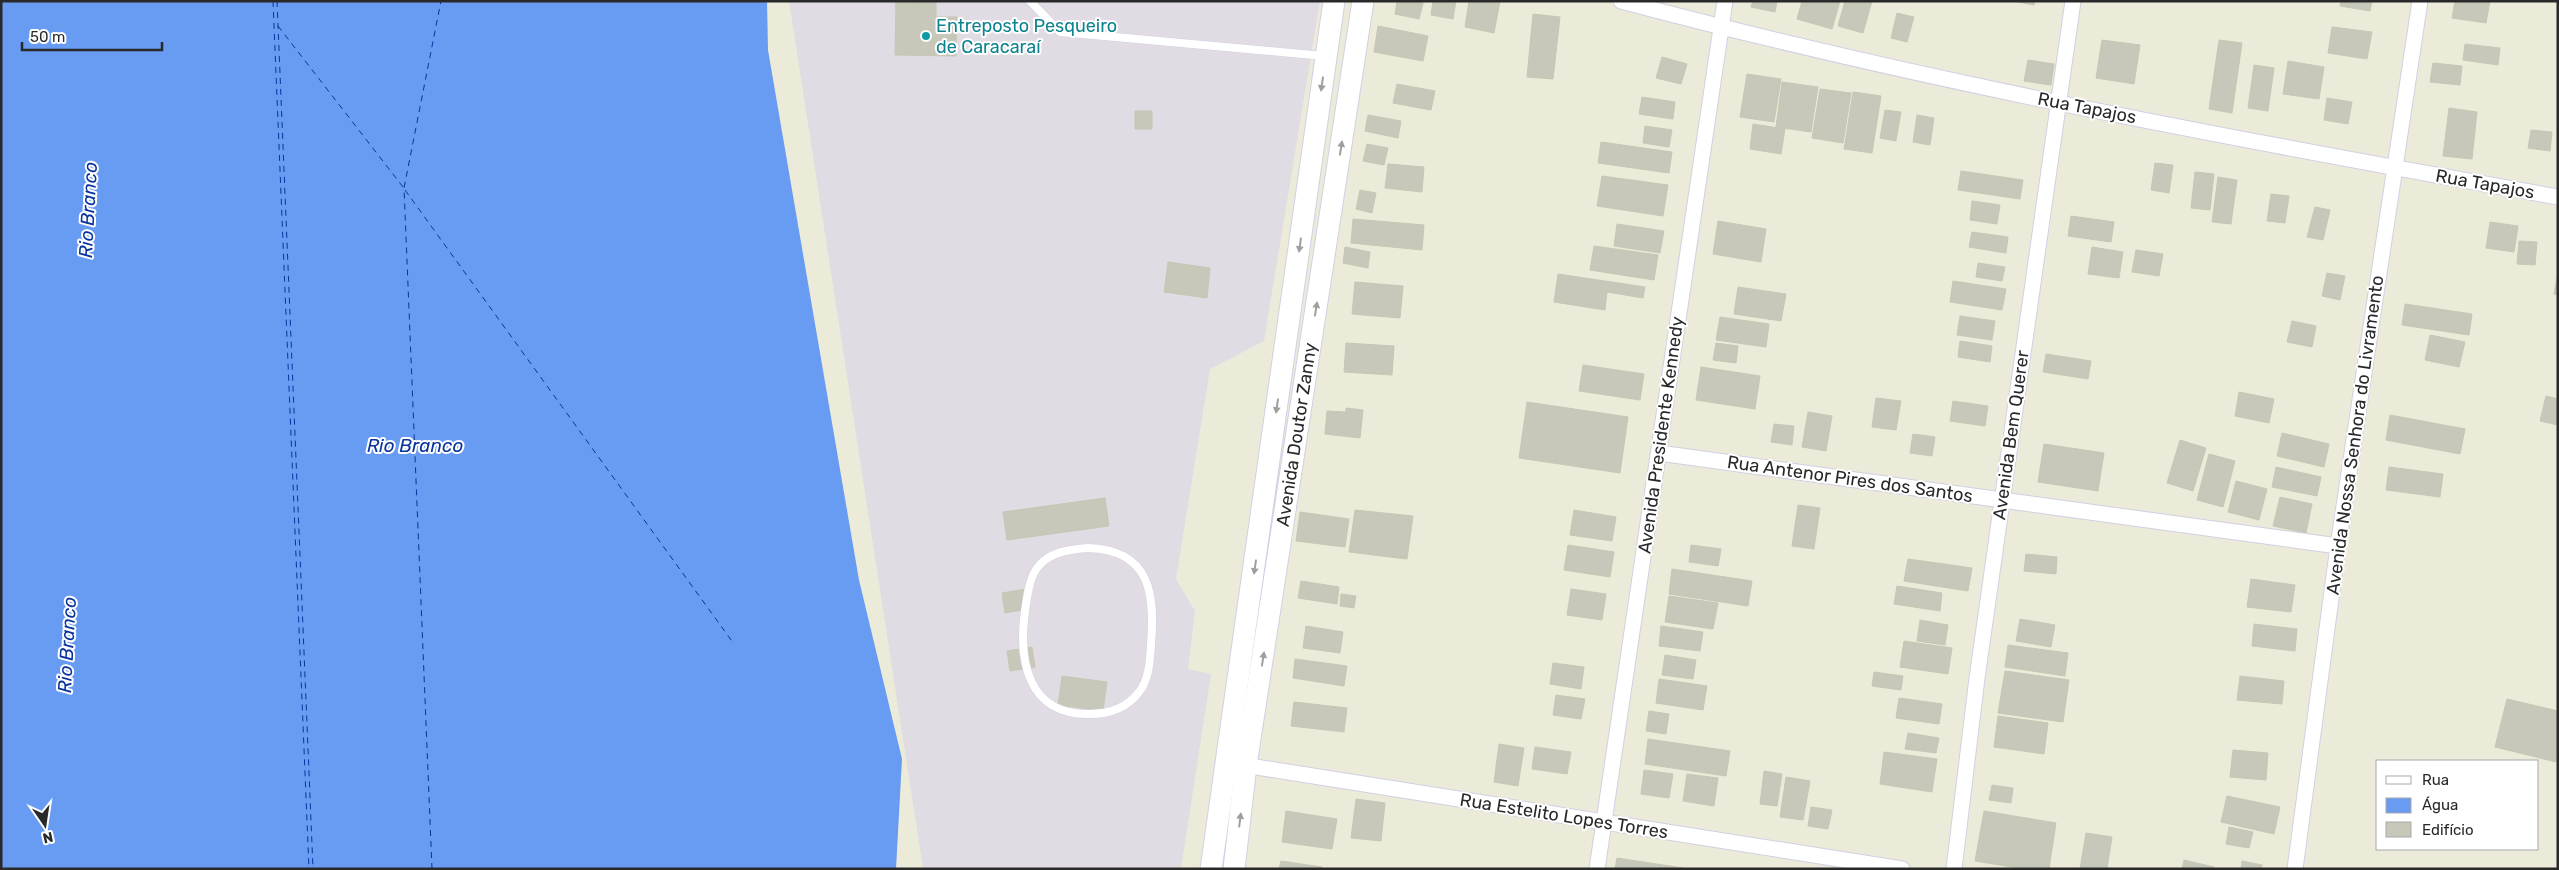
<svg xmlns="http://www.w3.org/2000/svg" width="2559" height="870" font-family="Rubik,sans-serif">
<rect width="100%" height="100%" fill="#ecebda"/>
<!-- industrial -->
<path fill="#e1dbe4" d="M789,1H1320L1264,341L1210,369L1176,579L1195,611L1188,669L1211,674L1181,869L923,868Z"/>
<!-- water -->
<path fill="#689bf2" d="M1,1H767L768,50L859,580L902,759L896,869H1Z"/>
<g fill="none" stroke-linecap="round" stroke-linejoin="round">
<!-- ferry -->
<path stroke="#09349d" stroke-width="1" stroke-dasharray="6 5" stroke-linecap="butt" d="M273,1L309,869
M277,1L313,869
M278,26L403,187
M405,190L734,644
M432,869L404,188L441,1"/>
</g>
<!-- building -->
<path fill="#c7c7ba" stroke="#c7c7b4" d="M896,1H936V17H957L956,56L895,55Z
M896,1H917V10L896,9Z
M1397,1L1423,3L1419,19L1395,14Z
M1433,1H1456L1453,19L1431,15Z
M1469,1H1500L1494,33L1465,27Z
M1753,1H1777L1775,12L1751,7Z
M1802,1H1840L1832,29L1797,19Z
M1845,1H1872L1863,33L1838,26Z
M2012,1H2035L2034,5Z
M2341,1H2372L2370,11L2340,6Z
M2455,1H2490L2486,23L2452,18Z
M1897,13L1914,17L1907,42L1891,38Z
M1533,14L1560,17L1553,79L1527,77Z
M1378,26L1428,36L1423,61L1374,52Z
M2332,27L2372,32L2367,59L2328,53Z
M2102,40L2140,45L2134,84L2096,78Z
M2219,40L2242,43L2232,113L2209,109Z
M2465,44L2500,48L2498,65L2463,60Z
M1662,57L1687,64L1681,84L1656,78Z
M2028,60L2054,64L2051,85L2024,81Z
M2288,61L2324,67L2319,99L2283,94Z
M2433,63L2462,66L2460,85L2430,82Z
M2254,65L2274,68L2268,111L2248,108Z
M1747,74L1781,79L1774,122L1740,117Z
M1782,82L1818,87L1811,132L1776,127Z
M1397,84L1435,91L1431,110L1393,103Z
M1820,89L1851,93L1843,143L1812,138Z
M1853,92L1881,96L1872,153L1844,149Z
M1642,97L1675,102L1673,119L1639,114Z
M2327,98L2352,102L2348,124L2324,120Z
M2449,108L2477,112L2472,159L2443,156Z
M1885,110L1901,112L1896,141L1880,138Z
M1135,111H1152V129H1135Z
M1368,115L1401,121L1398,138L1365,131Z
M1917,115L1934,118L1930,145L1913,142Z
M1753,124L1785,129L1781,154L1750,149Z
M1645,126L1672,130L1669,147L1643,143Z
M2531,130L2552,132L2550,151L2528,148Z
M1601,142L1672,152L1669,173L1598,163Z
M1367,144L1388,148L1384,165L1363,161Z
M2155,163L2173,165L2169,193L2151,190Z
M1388,164L1424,167L1422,192L1385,188Z
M1961,171L2023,180L2020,199L1958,190Z
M2195,172L2214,174L2210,210L2191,208Z
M1602,176L1668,185L1663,216L1597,206Z
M2218,177L2237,180L2231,224L2212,222Z
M1360,190L1376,193L1372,213L1356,209Z
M2271,194L2289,196L2285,223L2267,221Z
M1972,201L2000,205L1997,224L1970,220Z
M2315,207L2330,210L2323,240L2307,237Z
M2071,216L2114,222L2111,242L2068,236Z
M1353,219L1424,225L1422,250L1351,243Z
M1718,221L1766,229L1761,262L1713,254Z
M2490,222L2518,226L2514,252L2486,248Z
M1617,224L1664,231L1660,253L1614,246Z
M1972,232L2008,237L2006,253L1969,247Z
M2519,241L2537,242L2535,265L2517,264Z
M1594,246L1658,255L1654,280L1590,270Z
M1345,247L1370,252L1368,268L1343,263Z
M2092,247L2123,252L2119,278L2088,274Z
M2136,250L2163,254L2159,276L2132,272Z
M1168,262L1210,268L1207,298L1164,292Z
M1978,263L2005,267L2002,281L1976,277Z
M2327,273L2345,276L2340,300L2322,296Z
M2558,273V295L2554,294Z
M1558,274L1645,287L1643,298L1607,292L1605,310L1554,302Z
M1953,281L2006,289L2002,310L1950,302Z
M1355,282L1403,286L1400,318L1352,314Z
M1738,287L1786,294L1781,321L1734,314Z
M2405,304L2472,314L2469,335L2402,325Z
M1960,316L1995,321L1992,340L1957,335Z
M1720,317L1769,324L1766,347L1716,340Z
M2292,321L2316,326L2312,347L2287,342Z
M2430,335L2465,342L2459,367L2425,360Z
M1960,341L1992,346L1990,362L1958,357Z
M1346,343L1394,346L1392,375L1344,372Z
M1716,343L1738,346L1736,363L1713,360Z
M2046,354L2091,361L2088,379L2043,372Z
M1583,365L1644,374L1640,400L1579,391Z
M1701,367L1760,376L1755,409L1696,400Z
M2239,392L2274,399L2269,423L2235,416Z
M2546,396L2558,399V425L2540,421Z
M1876,398L1901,401L1896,430L1872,427Z
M1953,401L1988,406L1985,426L1950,421Z
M1527,402L1628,417L1620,473L1519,458Z
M1346,408L1363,410L1360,438L1325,434L1327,411L1346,412Z
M1808,412L1832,416L1826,451L1802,447Z
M2390,415L2465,429L2460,454L2386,440Z
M1774,424L1794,426L1792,445L1771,442Z
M2282,433L2329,444L2324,467L2277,456Z
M1913,434L1935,437L1932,456L1910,453Z
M2180,440L2206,448L2193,491L2167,483Z
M2044,444L2104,453L2098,491L2038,482Z
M2209,454L2235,461L2223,507L2197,500Z
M2276,467L2321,477L2317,496L2272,487Z
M2389,467L2443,474L2440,497L2386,490Z
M2236,481L2267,489L2259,520L2228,512Z
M2280,497L2312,504L2306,533L2273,526Z
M1105,498L1109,526L1007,540L1003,512Z
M1798,505L1820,508L1814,549L1792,546Z
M1355,510L1413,516L1407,559L1349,552Z
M1574,510L1616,517L1612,541L1570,535Z
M1300,512L1349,519L1345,547L1296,541Z
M1568,545L1614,552L1610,577L1564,570Z
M1691,545L1721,549L1718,566L1689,562Z
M2026,554L2057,557L2056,574L2024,571Z
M1908,559L1972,568L1968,591L1904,581Z
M1672,569L1752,581L1748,606L1669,594Z
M2251,579L2295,585L2291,612L2247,607Z
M1301,581L1339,587L1337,604L1298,598Z
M1897,586L1942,593L1940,611L1894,604Z
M1026,589L1029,609L1005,613L1002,593Z
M1571,589L1606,594L1602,620L1567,615Z
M1341,594L1356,596L1354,608L1340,606Z
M1669,596L1718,603L1713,629L1665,622Z
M2020,619L2055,625L2051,647L2016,641Z
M1920,620L1948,625L1945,645L1917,641Z
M2254,624L2297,629L2295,651L2252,646Z
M1306,626L1343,632L1340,653L1303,648Z
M1661,626L1703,632L1700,651L1659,646Z
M1904,641L1952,648L1948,674L1900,667Z
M2008,645L2068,653L2065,676L2005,667Z
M1032,647L1035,667L1010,671L1007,651Z
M1665,655L1696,660L1693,679L1662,675Z
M1295,659L1347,666L1344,686L1293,678Z
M1553,663L1584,667L1581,689L1550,684Z
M2005,671L2069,680L2063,722L1998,713Z
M1874,672L1903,676L1901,690L1872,686Z
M1062,676L1107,682L1103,711L1058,705Z
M2240,676L2284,681L2282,704L2237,700Z
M1659,679L1707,686L1703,710L1656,703Z
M1556,695L1585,699L1581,719L1553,715Z
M1899,698L1942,704L1939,724L1896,718Z
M2507,699L2558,711L2556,762L2495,747Z
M1294,702L1347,708L1344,732L1291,726Z
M1649,711L1669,714L1666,734L1646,731Z
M1998,716L2048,723L2044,754L1994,747Z
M1908,733L1939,738L1936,753L1905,749Z
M1648,739L1730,751L1726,776L1645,764Z
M1499,744L1524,748L1518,786L1494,782Z
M1535,747L1571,752L1567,774L1532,769Z
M2233,750L2268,753L2266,780L2230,777Z
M1884,752L1937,759L1932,792L1880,784Z
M1644,770L1673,774L1669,798L1641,794Z
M1764,771L1782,774L1777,806L1760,804Z
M1687,774L1718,778L1714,806L1683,801Z
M1786,777L1810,781L1803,820L1780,817Z
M1992,785L2013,788L2011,803L1989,800Z
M2227,796L2280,807L2274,834L2221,822Z
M1356,799L1385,803L1381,841L1351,838Z
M1811,807L1832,810L1828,829L1808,826Z
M1286,811L1337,819L1332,849L1282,842Z
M1984,811L2056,823L2049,869H2024L1975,861Z
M2229,827L2253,832L2249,848L2226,844Z
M2086,833L2112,837L2107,869H2080Z
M1617,858L1683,868L1615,869Z
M2184,860L2214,867V869H2182Z
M1281,861L1322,867V869H1279Z
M2242,861L2262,865L2261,869H2241Z"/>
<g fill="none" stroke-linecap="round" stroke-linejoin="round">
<!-- lane casing -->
<g stroke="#d2cfe3" stroke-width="9">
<path id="lane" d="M1030,1L1060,32L1324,56
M1088,548C1151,550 1155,594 1151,645C1150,660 1149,680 1139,692C1127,708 1109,714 1089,714C1028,715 1018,661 1025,611C1027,598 1029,579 1037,568C1048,552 1071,549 1088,548Z"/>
</g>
<!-- street casing -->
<g stroke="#d2cfe3" stroke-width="17">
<path id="street" d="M1621,1C1929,83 2244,141 2558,197
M1659,453L2338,546
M1237,764L1902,869
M1597,869L1725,1
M1954,869L1977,678L2073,1
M2295,869L2338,546L2420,1"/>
</g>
<!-- secondary casing -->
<g stroke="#d2cfe3" stroke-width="23">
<g id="secondary">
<path d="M1211,869L1334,1"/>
<path id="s1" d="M1234,869L1246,765L1363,1"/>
</g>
</g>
<!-- lane -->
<use href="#lane" stroke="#fff" stroke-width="8"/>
<!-- street -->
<use href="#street" stroke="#fff" stroke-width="15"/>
<!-- secondary -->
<use href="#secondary" stroke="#fff" stroke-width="21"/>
</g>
<!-- one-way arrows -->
<defs><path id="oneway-solid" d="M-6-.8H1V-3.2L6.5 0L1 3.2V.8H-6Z" transform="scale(1.25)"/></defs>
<g fill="#9f9f9f">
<use href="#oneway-solid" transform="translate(1322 84) rotate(98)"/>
<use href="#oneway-solid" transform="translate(1341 148) rotate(-81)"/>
<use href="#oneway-solid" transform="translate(1300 245) rotate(98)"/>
<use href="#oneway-solid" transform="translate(1316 309) rotate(-81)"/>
<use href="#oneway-solid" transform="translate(1277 406) rotate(98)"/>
<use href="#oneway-solid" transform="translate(1255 567) rotate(98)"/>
<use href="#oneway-solid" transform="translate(1263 659) rotate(-81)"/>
<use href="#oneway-solid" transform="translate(1240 820) rotate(-83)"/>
</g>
<!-- markers -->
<circle fill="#0f9aa8" stroke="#fff" stroke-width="2" cx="926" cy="36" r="5"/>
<g text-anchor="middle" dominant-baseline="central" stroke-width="4" stroke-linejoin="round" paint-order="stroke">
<!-- culture labels -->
<g font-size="18" fill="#0d838f" stroke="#fff" text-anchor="start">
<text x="936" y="26">Entreposto Pesqueiro<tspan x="936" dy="21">de Caracaraí</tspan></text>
</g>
<!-- street labels -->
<g font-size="18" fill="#292929" stroke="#fff">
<text transform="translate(2087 108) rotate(11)">Rua Tapajos</text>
<text transform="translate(2485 184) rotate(10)">Rua Tapajos</text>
<text stroke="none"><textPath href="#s1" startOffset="439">Avenida Doutor Zanny</textPath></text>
<text transform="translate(1661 435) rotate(-82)">Avenida Presidente Kennedy</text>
<text transform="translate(2011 435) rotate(-82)">Avenida Bem Querer</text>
<text transform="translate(2355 435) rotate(-82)">Avenida Nossa Senhora do Livramento</text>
<text transform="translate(1850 479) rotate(8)">Rua Antenor Pires dos Santos</text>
<text transform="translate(1564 816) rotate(9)">Rua Estelito Lopes Torres</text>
</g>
<!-- water labels -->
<g font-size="19" font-style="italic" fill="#09349d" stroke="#fff">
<text transform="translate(88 210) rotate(-87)">Rio Branco</text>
<text x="415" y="445">Rio Branco</text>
<text transform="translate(67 645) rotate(-87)">Rio Branco</text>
</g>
</g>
<!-- border -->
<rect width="2559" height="870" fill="none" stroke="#292929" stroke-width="5"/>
<!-- legend -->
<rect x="2376" y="760" width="162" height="90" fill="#ffffff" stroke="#a9a9a9"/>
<rect x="2386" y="776" width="25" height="8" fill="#ffffff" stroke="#a9a9a9"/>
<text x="2422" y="785" font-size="15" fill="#292929">Rua</text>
<rect x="2386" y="798" width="25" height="15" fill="#689bf2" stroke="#a9a9a9"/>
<text x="2422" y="810" font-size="15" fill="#292929">Água</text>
<rect x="2386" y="822" width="25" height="15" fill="#c7c7ba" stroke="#a9a9a9"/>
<text x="2422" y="835" font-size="15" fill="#292929">Edifício</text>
<!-- north arrow -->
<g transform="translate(45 825) rotate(167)" stroke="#ffffff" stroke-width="4" paint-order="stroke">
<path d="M0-4L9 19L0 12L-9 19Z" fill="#292929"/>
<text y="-8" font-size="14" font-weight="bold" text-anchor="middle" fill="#292929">N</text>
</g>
<!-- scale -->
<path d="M22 42v8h140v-8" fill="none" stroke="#292929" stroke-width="2.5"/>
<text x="30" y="42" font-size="15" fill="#292929" stroke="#ffffff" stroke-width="4" paint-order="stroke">50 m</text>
</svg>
